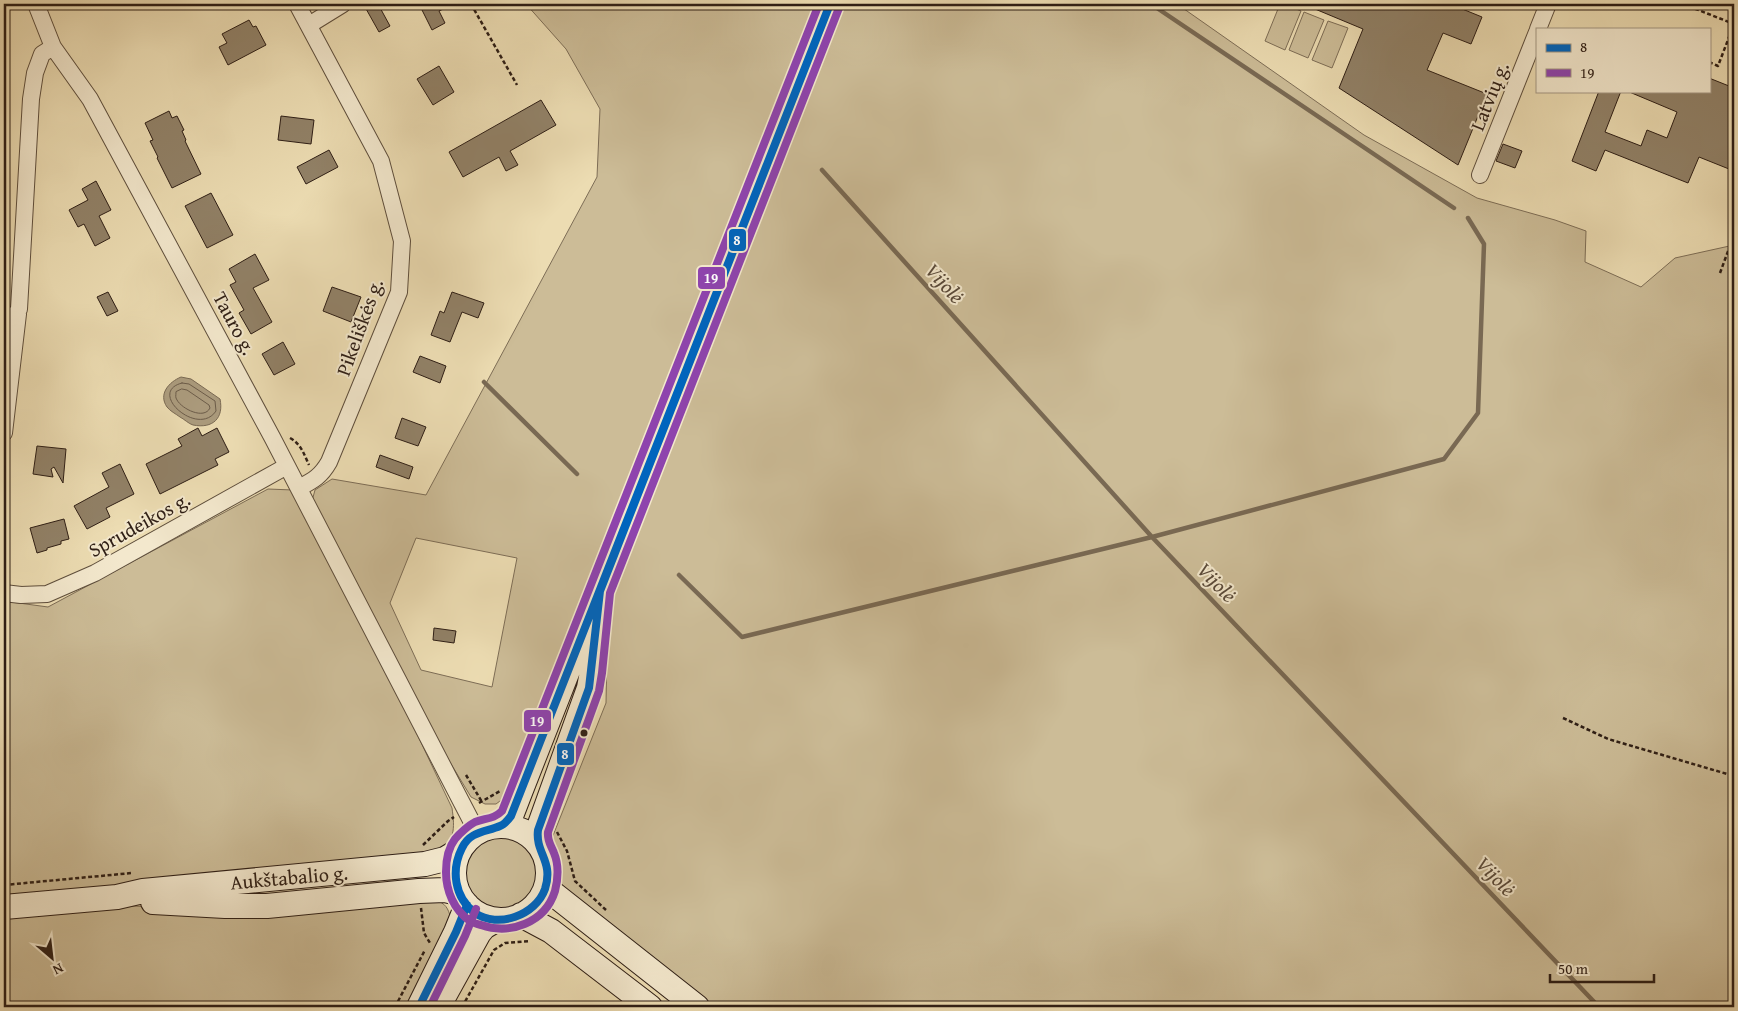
<svg xmlns="http://www.w3.org/2000/svg" width="1738" height="1011" font-family="'Gentium Book Plus',serif">
<rect width="100%" height="100%" fill="#ecdcb2"/>
<filter id="stains"><feTurbulence type="fractalNoise" baseFrequency=".004" numOctaves="4"/><feColorMatrix values="0 0 0 0 .2 0 0 0 0 .09 0 0 0 0 .02 0 0 0 .5 -.17"/></filter>
<radialGradient id="worn" r=".72"><stop offset=".6" stop-color="#630" stop-opacity="0"/><stop offset="1" stop-color="#630" stop-opacity=".3"/></radialGradient>
<!-- green -->
<path fill="#ccbc97" stroke="#7d6d56" fill-rule="evenodd" d="M526,4H820L512,792L496,804H485L471,797L425,721L312,501L315,490L332,479L426,495L597,177L600,109L566,49ZM416,538L517,558L492,687L421,670L390,603Z
M842,4H1177L1364,135L1477,198L1555,220L1586,231L1585,262L1641,287L1675,258L1734,245V1007H705L561,885L558,859L552,838L606,703L608,601Z
M1280,4H1284L1301,11L1285,50L1265,41Z
M1304,12L1324,20L1308,58L1289,50Z
M1328,21L1348,28L1332,68L1312,60Z
M268,489L293,490L401,700L452,808C455,829 455,841 437,854L4,897V601L48,607Z
M464 873a38 38 0 1 1 76 0a38 38 0 1 1-76 0Z
M434,900C446,903 448,908 451,919L410,1007H4V916L104,907L133,906L267,913Z"/>
<!-- water -->
<path fill="#ab9b7d" stroke="#796953" d="M181,377L191,379L220,399C224,418 213,429 193,425C189,424 184,419 180,417C176,414 170,411 167,407C158,394 169,382 181,377Z"/>
<g fill="none" stroke-linecap="round" stroke-linejoin="round">
<!-- shore -->
<path stroke="#6c5c49" stroke-width="1" d="M182,383L189,384L215,401L216,411C198,438 146,392 182,383Z
M182,389L187,390L209,405L210,408C204,420 182,409 177,400C175,397 176,396 176,392Z"/>
<!-- stream -->
<path stroke="#796953" stroke-width="4.5" d="M1151,4L1454,208
M822,170L1152,537L1599,1007
M484,382L577,474
M679,575L742,637L1152,537L1444,459L1478,413L1484,244L1468,218"/>
</g>
<!-- building -->
<path fill="#918167" stroke="#2e1e15" d="M372,4H378L390,26L379,32L365,7Z
M419,4H454L439,11L445,23L432,30Z
M1303,4H1450L1482,17L1471,44L1443,33L1427,70L1487,94L1458,165L1339,88L1363,29Z
M249,20L253,27L256,26L266,45L228,65L219,47L227,43L222,34Z
M439,66L454,92L433,105L417,79Z
M1709,78L1734,88V171L1699,157L1688,183L1605,150L1596,171L1572,161L1599,91H1621L1605,132L1641,146L1647,130L1667,138L1677,112L1627,91H1709Z
M541,100L556,125L510,151L518,165L506,171L499,157L463,177L449,152Z
M169,111L172,118L177,116L184,130L182,131L186,140L185,141L201,174L172,188L157,158L158,157L150,141L153,140L145,123Z
M281,116L314,120L311,144L278,140Z
M1503,144L1522,151L1515,168L1496,161Z
M329,150L338,167L306,184L297,167Z
M96,181L111,210L99,216L110,238L95,246L84,224L78,227L69,210L88,200L82,189Z
M211,193L233,235L207,248L185,206Z
M255,254L269,280L253,288L272,322L251,334L239,313L244,310L230,285L236,282L229,269Z
M332,287L361,297L351,322L323,311Z
M108,292L118,311L107,316L97,297Z
M452,292L484,303L478,318L462,312L450,342L431,335L440,311L444,313Z
M283,342L295,364L274,375L262,354Z
M420,356L446,366L440,383L413,372Z
M402,418L426,427L418,446L395,438Z
M198,428L202,436L217,428L229,452L215,459L218,465L160,494L146,464L182,446L178,439Z
M37,446L66,449L63,483L54,467L51,469L53,477L33,474Z
M380,455L413,467L409,479L376,467Z
M120,464L134,494L106,508L110,517L87,529L74,506L109,487L102,473Z
M64,519L69,539L61,541V544L47,548V550L37,553L30,528Z
M434,628L456,631L454,643L433,640Z"/>
<g fill="none" stroke-linecap="round" stroke-linejoin="round">
<!-- street casing -->
<g stroke="#5e4e3c" stroke-width="18">
<path id="street" d="M36,4L53,47L90,99L272,437L477,832
M297,4L381,161L402,241L399,292L329,462C321,476 314,480 299,488
M309,25L343,4
M1538,29L1548,4
M1480,175L1537,32
M4,332L19,309L31,99L35,73L42,54L53,47
M4,433L18,314
M4,593L21,595L47,594L95,573L287,466"/>
</g>
<!-- secondary casing -->
<g stroke="#2e1e15" stroke-width="26">
<path id="secondary" d="M502,826L511,816L521,790L830,4
M454 873a47 47 0 1 1 94 0a47 47 0 1 1-94 0Z
M538,843L539,827L589,688L592,672L597,620
M546,888L697,1007
M153,902L225,906H267L419,891L445,890L458,893
M4,907L117,897L143,891L425,864L445,859L460,850
M521,915L551,931L650,1007
M419,1007L456,932L467,905
M438,1007L479,933L484,927L496,920"/>
</g>
<!-- path -->
<path stroke="#2e1e15" stroke-width="2.5" stroke-dasharray="4 2.5" stroke-linecap="butt" d="M471,4L517,85
M1683,4L1734,24
M1709,62L1718,66L1734,24
M1720,273L1734,235
M290,438C301,444 304,454 309,465
M1563,718L1608,739L1734,776
M466,775L482,802
M479,803L500,791
M557,832L567,851L575,881L606,910
M423,845L448,821L454,817
M4,885L132,873
M421,908L424,933L430,943
M395,1007L425,950
M462,1007L494,950L505,943L530,941"/>
<!-- street -->
<use href="#street" stroke="#f3e8cd" stroke-width="16"/>
<!-- secondary -->
<use href="#secondary" stroke="#f3e8cd" stroke-width="24"/>
<!-- bus-1 casing -->
<g stroke="#f3e8cd" stroke-width="11">
<path id="bus-1" d="M830,4L600,591L589,688L538,830C535,853 554,861 545,889C536,915 498,929 475,913C454,897 451,870 462,848C470,831 486,832 500,826C504,825 508,820 511,816Z
M419,1007L456,932L467,905"/>
</g>
<!-- bus-2 casing -->
<g stroke="#f3e8cd" stroke-width="11">
<path id="bus-2" d="M819,4L502,811C494,819 486,818 475,822C469,825 459,834 455,839C448,848 446,861 446,872C446,891 454,910 470,921C473,923 477,924 481,925C510,935 545,923 555,891C558,879 559,865 554,853C551,845 547,841 548,832L599,691L602,673L610,593L839,8
M430,1007L465,936L476,909"/>
</g>
<!-- bus-1 -->
<use href="#bus-1" stroke="#0065bd" stroke-width="8"/>
<!-- bus-2 -->
<use href="#bus-2" stroke="#8e44ad" stroke-width="8"/>
</g>
<!-- markers -->
<circle fill="#2e1e15" stroke="#f3e8cd" stroke-width="2" cx="584" cy="733" r="4.5"/>
<g text-anchor="middle" dominant-baseline="central" stroke-width="4" stroke-linejoin="round" paint-order="stroke">
<!-- street labels -->
<g font-size="20" fill="#2e1e15" stroke="#f3e8cd">
<text transform="translate(1489 96) rotate(-68)">Latvių g.</text>
<text transform="translate(235 323) rotate(62)">Tauro g.</text>
<text transform="translate(359 327) rotate(-70)">Pikeliškės g.</text>
<text transform="translate(139 524) rotate(-29)">Sprudeikos g.</text>
<text transform="translate(289 877) rotate(-5)">Aukštabalio g.</text>
</g>
<!-- water labels -->
<g font-size="21" font-style="italic" fill="#5a4a39" stroke="#f3e8cd">
<text transform="translate(945 283) rotate(48)">Vijolė</text>
<text transform="translate(1217 582) rotate(46)">Vijolė</text>
<text transform="translate(1496 876) rotate(46)">Vijolė</text>
</g>
</g>
<g stroke="#f3e8cd" stroke-width="2">
<rect x="728" y="228" width="19" height="24" rx="5" fill="#0065bd"/>
<rect x="697" y="266" width="29" height="24" rx="5" fill="#8e44ad"/>
<rect x="523" y="709" width="29" height="24" rx="5" fill="#8e44ad"/>
<rect x="556" y="742" width="19" height="24" rx="5" fill="#0065bd"/>
</g>
<g font-size="14" text-anchor="middle" font-weight="bold" fill="#fff">
<text x="737" y="245">8</text>
<text x="711" y="283">19</text>
<text x="537" y="726">19</text>
<text x="565" y="759">8</text>
</g>
<!-- margin -->
<rect width="1738" height="1011" fill="none" stroke="#ecdcb2" stroke-width="20"/>
<rect x="5" y="5" width="1728" height="1001" fill="none" stroke="#2e1e15" stroke-width="2.5"/>
<rect x="10" y="10" width="1718" height="991" fill="none" stroke="#2e1e15"/>
<!-- legend -->
<rect x="1536" y="28" width="175" height="65" fill="#f3e8cd" stroke="#a49783"/>
<rect x="1546" y="44" width="25" height="8" fill="#0065bd" stroke="#a49783"/>
<text x="1580" y="52" font-size="15" fill="#2e1e15">8</text>
<rect x="1546" y="69" width="25" height="8" fill="#8e44ad" stroke="#a49783"/>
<text x="1580" y="78" font-size="15" fill="#2e1e15">19</text>
<!-- north arrow -->
<g transform="translate(52 958) rotate(152)" stroke="#f3e8cd" stroke-width="4" paint-order="stroke">
<path d="M0-4L9 19L0 12L-9 19Z" fill="#2e1e15"/>
<text y="-8" font-size="14" font-weight="bold" text-anchor="middle" fill="#2e1e15">N</text>
</g>
<!-- scale -->
<path d="M1550 974v8h104v-8" fill="none" stroke="#2e1e15" stroke-width="2.5"/>
<text x="1558" y="974" font-size="15" fill="#2e1e15" stroke="#f3e8cd" stroke-width="4" paint-order="stroke">50 m</text>
<rect width="100%" height="100%" filter="url(#stains)"/>
<rect width="100%" height="100%" fill="url(#worn)"/>
</svg>
